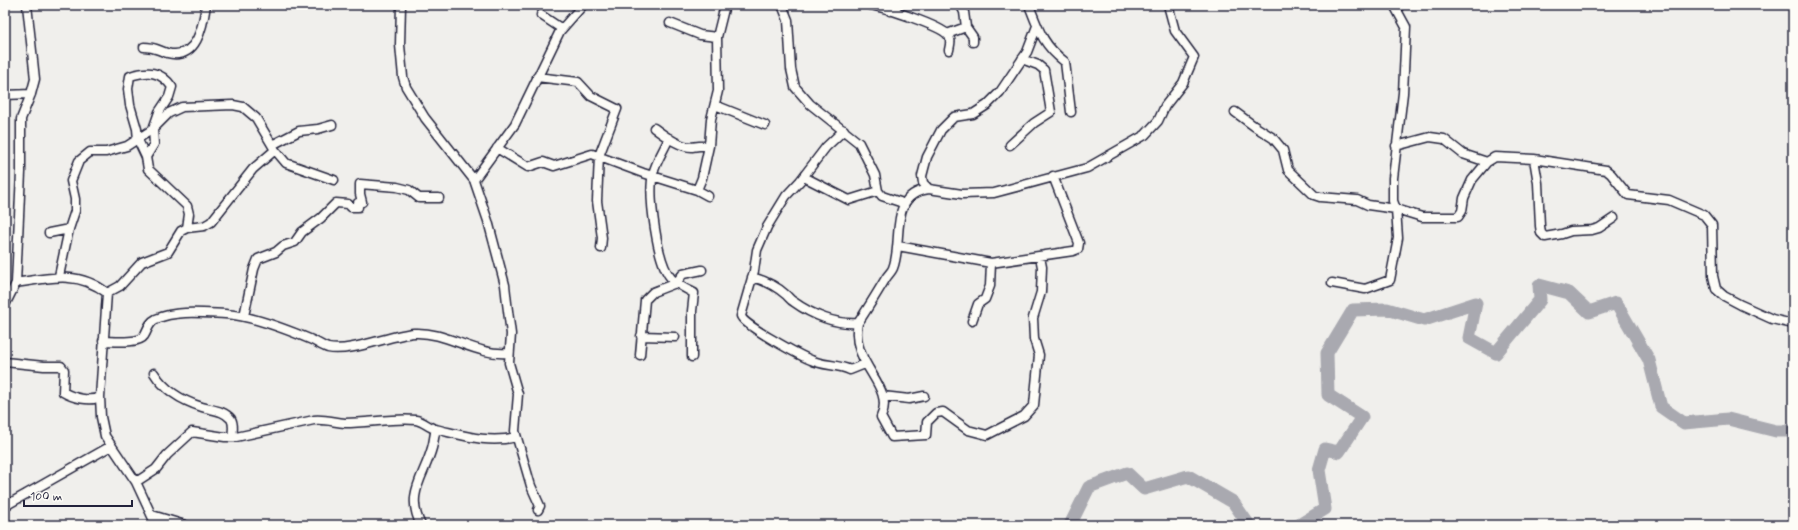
<svg xmlns="http://www.w3.org/2000/svg" width="1798" height="530" font-family="Mynerve,sans-serif">
<rect width="100%" height="100%" fill="#f0efec"/>
<filter id="ink" filterUnits="userSpaceOnUse"><feTurbulence type="fractalNoise" baseFrequency=".025" numOctaves="2"/><feDisplacementMap in="SourceGraphic" scale="8" xChannelSelector="R" yChannelSelector="G"/><feConvolveMatrix kernelMatrix="1 2 1 2 8 2 1 2 1" color-interpolation-filters="sRGB"/></filter>
<g filter="url(#ink)">
<g fill="none" stroke-linecap="round" stroke-linejoin="round">
<!-- river -->
<path stroke="#a9a9b0" stroke-width="13" d="M1070,525L1089,487L1127,473L1144,489L1188,476L1233,502L1249,525
M1299,525L1325,509L1319,470L1325,449L1339,452L1362,417L1328,395L1327,353L1353,310L1387,309L1424,320L1476,303L1469,338L1496,353L1540,300L1539,285L1569,293L1589,312L1616,303L1649,360L1661,407L1684,423L1728,419L1776,431H1793"/>
<!-- minor casing -->
<g stroke="#22223b" stroke-width="11">
<path id="minor" d="M401,5L400,45L403,77L406,87L425,118L474,180L488,221L505,285L507,303L511,334L509,363L518,394L515,431L531,486L540,506L538,510
M782,5L788,20L791,69L795,87L810,104L859,143L875,175L878,191L882,196L900,202L904,206
M870,5C884,7 941,26 948,35C952,40 950,44 949,50
M1029,5C1039,31 1043,45 1065,62L1071,112
M1394,5L1406,27L1403,93L1393,178V201L1396,209L1422,217H1458L1462,211L1464,198L1472,180L1487,162L1495,157L1534,159L1606,170L1611,174L1628,195L1669,200L1704,215L1712,225L1713,276L1716,289L1724,296L1741,305L1772,319L1793,324
M961,6L964,12L966,27
M890,11L898,5
M541,15L562,29
M670,23L700,35L717,37
M1037,26L1027,52L1000,92L987,105L973,114L954,117L941,130L927,157L922,176L923,183L929,189L962,194L994,193L1087,168L1145,135L1158,121L1165,106L1183,83L1194,57L1175,31L1168,5
M947,34L966,27L973,37V42
M144,47C156,47 157,50 167,53C197,61 203,26 206,5
M537,77L578,82L591,96L617,109L599,156L597,201L602,238L601,248
M5,95L31,94
M715,105L765,125
M1235,112L1254,126L1273,138L1283,150L1288,170L1314,195L1320,197L1357,200L1368,205L1396,209L1398,238L1390,280L1365,289L1332,283
M654,128C664,135 679,147 692,147C698,146 703,145 709,146L711,119L718,91L717,37L725,5
M844,130L826,147L800,181L786,196L767,227L757,250L754,271L741,316C743,325 799,355 811,360C823,366 837,364 850,370L865,364
M669,138C664,150 656,161 653,174C648,195 657,263 671,278C677,285 686,289 694,293L692,311V357
M272,145L299,131L318,129L332,125
M1010,145L1034,123L1051,112L1044,70L1038,65L1022,59
M1396,146L1430,137L1444,139L1463,154L1487,162
M497,148L528,167L543,162L554,166L592,154L643,173L697,190L708,196
M1534,159L1538,183L1540,226L1541,233L1545,237L1562,234L1571,231L1592,230L1599,228L1614,218
M804,177L849,200L878,191
M474,180L515,124L560,31L583,5
M929,189C887,194 904,241 893,268C892,271 888,275 886,278C877,293 868,308 858,323C849,364 896,385 881,417L892,437L926,435L927,422L936,413L943,412L968,430L987,435L1024,416L1034,405L1039,355L1034,339L1033,318L1041,292L1042,267L1040,257
M697,190L702,178L709,146
M187,228L204,226L211,222L253,169L275,150
M49,233L69,229
M898,246L991,263L1073,251L1078,249L1079,243L1053,176
M59,276L69,229L75,211V199L71,181L79,161L90,152H106L127,146L153,129L169,113L182,107L233,105L243,107L256,118L275,150L286,163L334,180
M752,277C763,280 776,286 785,294C788,296 790,300 794,302C812,315 837,325 858,323
M16,283L21,172V119L31,94L35,79L27,5
M107,293L120,286L142,262L168,252L181,231L187,228L189,214L187,206L148,169L146,157L138,140L137,129L130,105L128,89L130,76C148,71 160,70 172,87L169,97L159,112L153,129L154,144L146,157
M5,305L16,283C48,278 79,270 107,293L100,397L101,417L105,436L136,482L156,525
M244,316L254,269L258,259L276,252L283,246L295,242L302,232L321,218L336,203L348,204L351,207H358V203L362,202L360,194V184L397,187L409,190L419,198H439
M972,321L978,304L985,299L990,286L991,263
M641,336L675,337
M103,341C112,341 139,344 144,336C148,330 148,323 156,319C176,310 203,313 225,314C250,315 288,330 312,340C317,342 322,346 328,348C350,353 390,335 414,333C447,331 475,356 508,353
M640,355L645,300L653,292L676,283L683,274L702,270
M5,362L44,366H61L64,370L63,392C73,398 90,402 100,397
M154,373C165,391 183,401 202,407C211,410 224,410 231,419C234,424 233,431 232,437
M883,396L909,399L924,396
M136,482L156,469L167,455L192,432L225,437H236L314,420C325,419 334,422 345,423C369,423 392,418 416,420C423,421 428,427 435,429C462,435 488,444 516,437
M5,506L111,446
M152,515L185,525
M421,525C405,494 424,477 432,448C434,442 434,435 436,429"/>
</g>
<!-- minor -->
<use href="#minor" stroke="#fdfcf7" stroke-width="8"/>
</g>
</g>
<!-- margin -->
<rect width="1798" height="530" fill="none" stroke="#fdfcf7" stroke-width="20"/>
<rect x="10" y="10" width="1778" height="510" fill="none" stroke="#22223b" stroke-width="1.5" filter="url(#ink)"/>
<!-- scale -->
<path d="M24 500v6h108v-6" fill="none" stroke="#22223b" stroke-width="2"/>
<text x="30" y="500" font-size="12" fill="#22223b" stroke="#fdfcf7" stroke-width="3" paint-order="stroke">100 m</text>
</svg>
